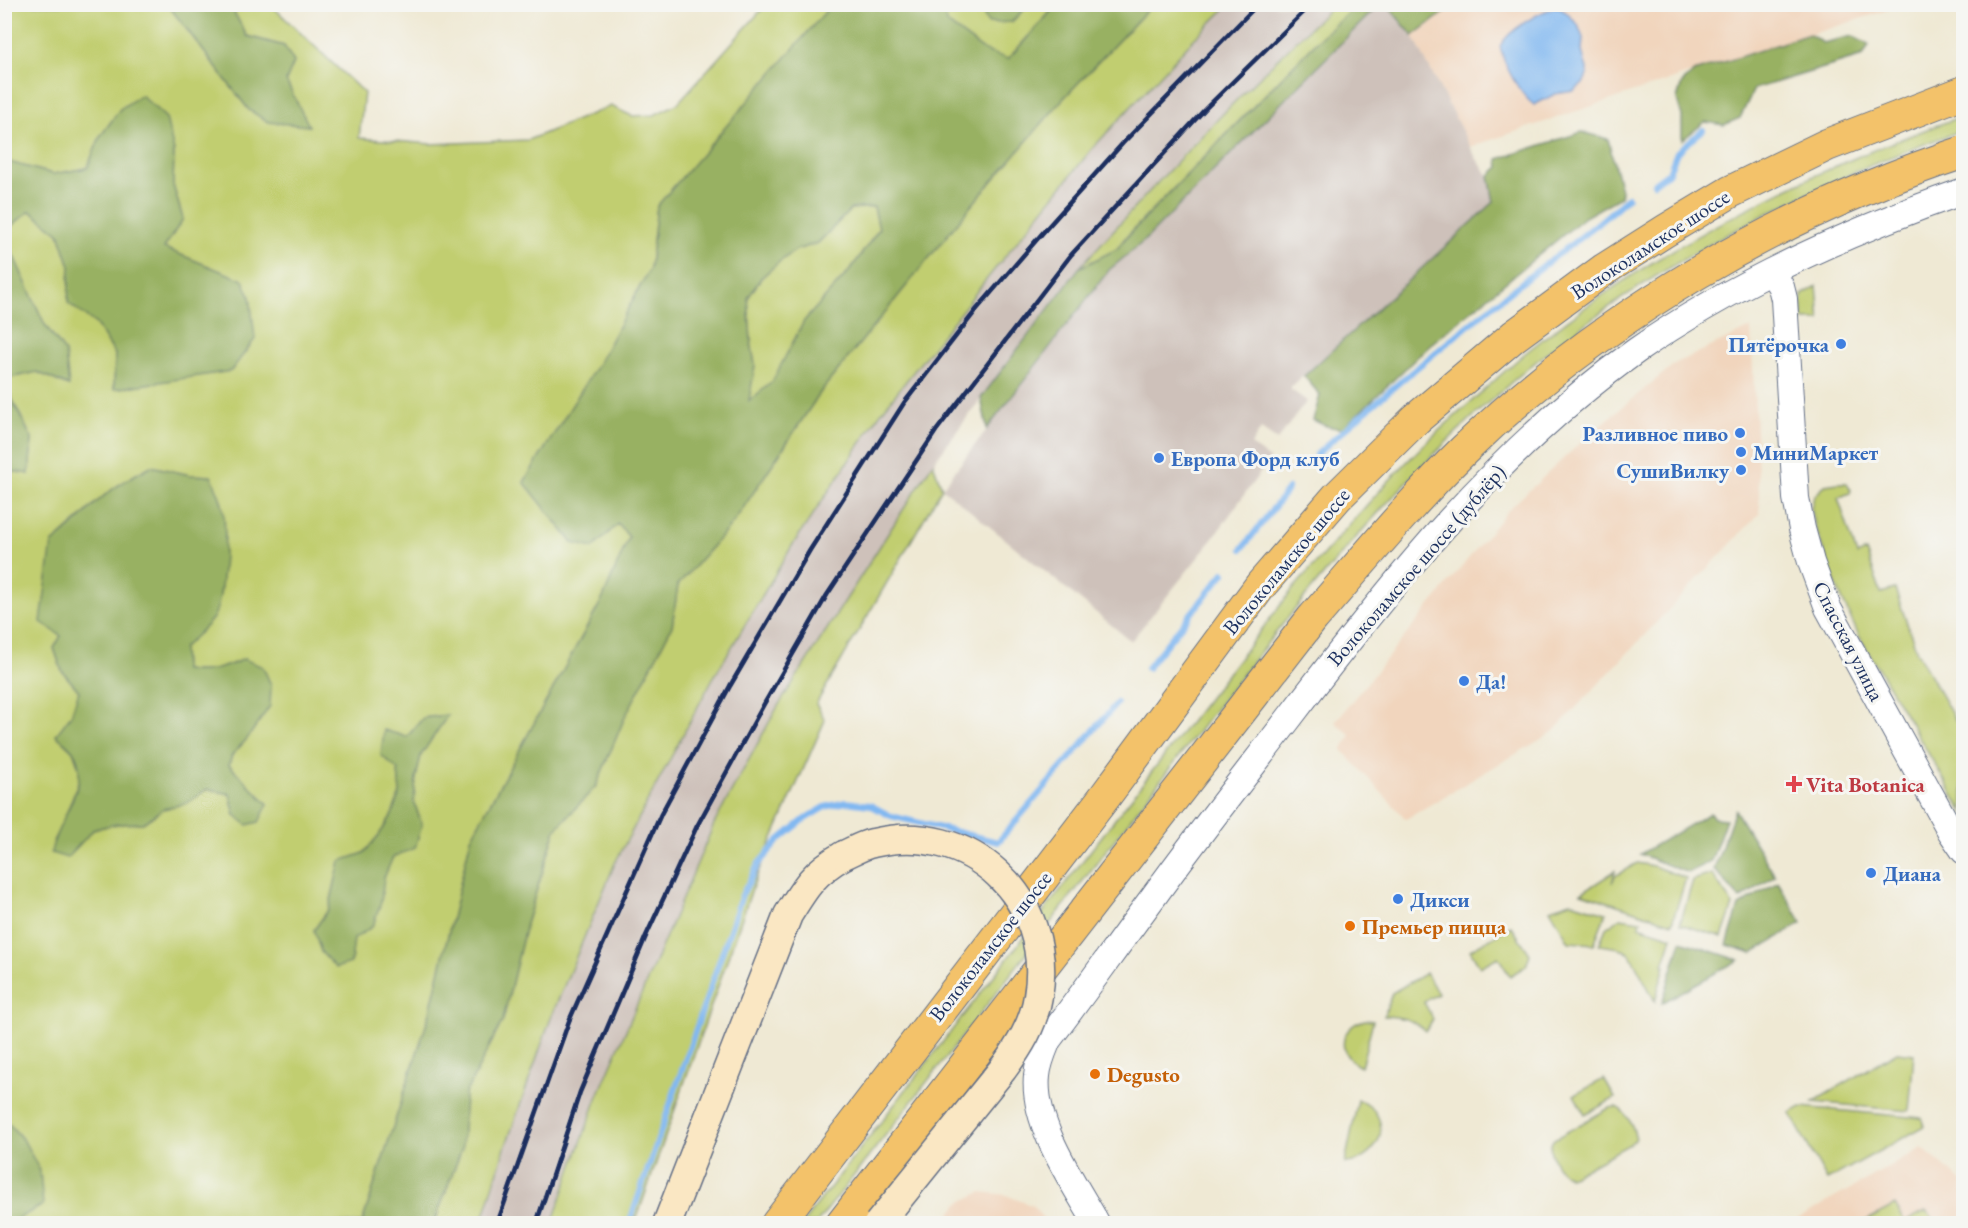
<svg xmlns="http://www.w3.org/2000/svg" width="1968" height="1228" font-family="'EB Garamond',serif">
<rect width="100%" height="100%" fill="#f6f6f2"/>
<filter id="ink" filterUnits="userSpaceOnUse"><feTurbulence type="fractalNoise" baseFrequency=".0167" numOctaves="2"/><feDisplacementMap in="SourceGraphic" scale="12" xChannelSelector="R" yChannelSelector="G"/><feConvolveMatrix kernelMatrix="1 2 1 2 8 2 1 2 1" color-interpolation-filters="sRGB"/></filter>
<filter id="wash" filterUnits="userSpaceOnUse"><feTurbulence type="fractalNoise" baseFrequency=".008" numOctaves="4" result="noise"/><feDisplacementMap in="SourceGraphic" scale="24" xChannelSelector="R" yChannelSelector="G"/><feGaussianBlur stdDeviation="1.35" result="paint"/><feColorMatrix in="noise" values="0 0 0 0 0 0 0 0 0 0 0 0 0 0 0 0 0 1.4 0 .05"/><feComposite in="paint" operator="in"/></filter>
<g filter="url(#wash)">
<rect width="100%" height="100%" fill="#efe9d4"/>
<!-- built -->
<path fill="#f1d5bd" d="M1454,5H1903L1694,72L1470,147L1413,36Z
M1751,328L1760,513L1553,732L1406,819L1342,750L1351,735L1335,722L1508,510L1590,434L1676,363Z
M1922,1148L1963,1182V1223L1789,1224Z
M981,1192L1006,1195L1033,1206L1047,1223H943L959,1203Z"/>
<!-- industrial -->
<path fill="#cec1ba" d="M1229,5H1334L1281,54L1191,145L1079,268L933,463L778,706L714,824L597,1098L552,1223L482,1224L504,1151L552,1015L615,863L712,679L792,546L880,414L982,285L1092,149L1188,45Z
M1379,5H1387L1413,36L1476,158L1489,176L1495,201L1291,387V390L1307,401L1277,440L1261,429L1251,445L1270,459L1208,545L1131,641L942,488L1109,270L1144,241Z"/>
<!-- green -->
<path fill="#c1ce70" stroke="#6e7e67" stroke-width="1.5" fill-rule="evenodd" d="M5,5H168L249,110L308,125L286,81L294,62L284,46L247,36L230,5H271L364,93L359,138L431,144L528,140L611,106L632,116L654,115L677,104L766,5H832L657,206L650,268L599,362L618,524L629,537L603,598L471,838L429,1016L362,1223H8L43,1205L24,1141L4,1119V470L29,474L32,439L5,384V379L37,372L68,386L65,352L45,325L5,237V231L30,211L59,233L70,266L68,302L96,324L115,354L114,388L149,383L243,280L164,248L183,219L173,185L174,151L142,95L120,109L100,137L87,168L53,174L5,161ZM151,466L190,475L211,476L225,535L220,596L213,617L183,648L184,670C209,673 222,669 244,659L247,739L232,755L229,765L268,804L235,815L230,794L207,789L187,803L163,809L143,823L117,824L94,829L67,857L53,841L64,820L81,774L73,751L56,735L72,715L79,691L62,671L54,648L61,636L57,632L52,543C69,530 82,515 98,501C114,487 132,476 151,466ZM447,715L421,755L416,778L414,802L422,825L393,856L383,878L381,902L354,939L314,930L329,909L340,862L364,853L379,835L392,815L400,793L398,769L384,731L407,737L423,718Z
M944,5H979L988,23L1012,22L1028,5H1056C1041,24 1023,40 1008,60L985,51L947,23Z
M1152,5H1229L1188,45L1092,149L982,285L880,414L792,546L712,680L615,863L552,1015L504,1151L482,1223L434,1224L462,1148L465,1094L503,1020L526,924L556,829L596,786L624,719L672,626L678,585L733,523L822,390L971,206L1062,100Z
M1334,5H1358L1324,34L1124,239L1117,249L1079,268C1162,177 1244,88 1334,5Z
M1963,116V130C1810,184 1665,258 1538,360C1390,480 1275,632 1160,781C1046,929 932,1076 817,1223L802,1224L1293,589C1338,538 1382,485 1431,438C1449,421 1467,406 1485,389C1500,376 1514,362 1529,350C1659,245 1807,171 1963,116Z
M874,207L879,229L851,269L805,321L772,383L748,401L755,365L751,342L748,298L761,278L778,263L796,250L818,243L851,209Z
M1817,286L1820,320H1803L1802,295Z
M933,463L942,488L816,704L825,720L758,872L635,1223H552L597,1098L714,824L778,706Z
M1838,483H1847L1851,490L1850,493L1838,498L1857,555L1866,551L1881,593L1895,589L1917,652L1963,734V812L1859,636L1840,595L1815,527L1811,507L1814,497L1825,485Z
M1637,863L1653,866L1686,878L1672,923L1581,893L1615,871L1612,883L1615,876Z
M1712,874L1733,905L1722,937L1680,924L1693,880Z
M1571,902L1606,913L1594,944L1569,942L1550,909Z
M1620,918L1641,921L1639,926L1672,937L1663,965L1665,966L1655,1001L1630,954L1620,948L1599,945L1606,928Z
M1511,926L1530,954L1526,966L1510,976L1498,957L1480,967L1470,950Z
M1426,973L1438,994L1424,1002L1433,1019L1426,1031C1410,1019 1404,1017 1384,1016L1392,993Z
M1365,1020L1373,1021L1361,1067C1336,1056 1338,1027 1365,1020Z
M1897,1052L1914,1054L1909,1111L1813,1102Z
M1604,1079L1615,1098L1585,1115L1574,1095Z
M1358,1100C1366,1104 1373,1107 1377,1115C1389,1138 1369,1162 1345,1163Z
M1616,1107C1626,1111 1635,1128 1635,1139L1630,1144L1574,1175L1569,1177C1558,1171 1544,1150 1554,1139L1609,1108Z
M1801,1107L1921,1118L1925,1126L1827,1180L1790,1113Z
M1895,1205L1906,1223H1862Z
M1927,1210L1935,1223H1909L1907,1221Z"/>
<!-- forest -->
<path fill="#98b162" stroke="#5a7060" stroke-width="1.5" fill-rule="evenodd" d="M832,4L944,5L947,23L985,51L1008,59C1024,41 1041,24 1056,5H1152L1062,100L971,206L822,390L733,523L678,585L672,626L624,719L596,786L556,829L526,924L503,1020L465,1094L462,1148L434,1223H362L429,1016L471,838L603,598L629,537L618,524L593,548L573,543L524,482L599,362L650,268L657,206ZM874,207L879,229L851,269L804,321L772,382L749,401L755,365L751,342L748,298L761,278L778,263L796,250L818,243L851,209Z
M1358,4L1379,5L1144,241L1109,270L987,429L981,398L1079,268L1117,249L1124,240L1324,34Z
M168,5H230L247,36L284,46L294,62L286,81L309,126L268,122L249,110Z
M979,5H1028L1012,22L988,23Z
M1387,5H1454L1413,36Z
M1809,34L1823,43L1852,36L1869,45L1863,56L1754,89L1740,118L1724,125L1705,122L1682,140V116L1677,99L1682,83L1694,72Z
M141,95L166,118L174,151L173,185L183,219L164,248L243,280L250,296L255,339L231,371L114,389L115,354L96,324L68,303L70,266L59,233L30,211L5,231V161L53,174L87,168L100,137L120,109Z
M1582,132L1608,139L1621,190L1620,197L1585,217L1431,344L1342,429L1326,426L1313,420L1320,395L1304,376L1494,202L1489,176L1499,167L1498,159Z
M5,237L45,325L65,352L69,386L37,372L5,379Z
M4,384L32,439L29,474L5,470Z
M151,466L190,475L211,476C217,489 223,502 224,516C226,535 223,603 213,618C205,629 192,639 183,648L184,670C207,674 224,668 244,659L263,667L271,685L270,706L247,739L232,755L229,765L268,804L259,822L247,825L235,815L230,794L207,789L187,803L163,809L143,823L117,824L94,829L67,858L51,853C55,821 94,784 73,751C69,745 61,740 56,735L71,715L79,691L62,671L54,648L61,636L41,622L52,543C69,531 82,516 97,502C113,487 132,476 151,466Z
M448,715L421,755L416,778L414,802L422,825L415,848L393,857L384,878L381,902L373,926L354,939L351,963L336,968L321,952L314,930L329,909L340,861L364,853L379,835L392,815L400,793L398,770L381,755L384,730L407,737L423,718Z
M1735,810L1775,876L1740,899L1714,869Z
M1710,813L1714,818L1726,819L1711,861L1688,873L1640,854Z
M1778,882L1802,923L1752,953L1727,945L1739,906Z
M1681,941L1739,960L1662,1003Z
M5,1119L24,1141L40,1171L43,1205L8,1224L4,1223Z"/>
<!-- water -->
<path fill="#81b8f1" stroke="#4e74a8" stroke-width="1.5" d="M1557,7L1566,12L1578,25L1583,38L1582,51L1588,73L1583,84L1574,91L1555,94L1534,105C1520,95 1503,64 1500,46C1509,30 1538,12 1557,7Z"/>
<g fill="none" stroke-linecap="round" stroke-linejoin="round">
<!-- stream -->
<path stroke="#81b8f1" stroke-width="6" d="M1654,183L1669,172L1677,152L1703,130
M1316,455C1382,395 1451,339 1520,284C1556,255 1595,229 1628,197
M1242,549L1288,489
M1147,668L1224,573
M629,1224L742,895L759,863L779,840L805,819L825,807L846,802L870,805L891,816L998,842L1117,703"/>
</g>
</g>
<g filter="url(#ink)">
<g fill="none" stroke-linecap="round" stroke-linejoin="round">
<!-- tertiary casing -->
<g stroke="#657087" stroke-width="28">
<path id="tertiary" d="M1772,272L1781,287L1784,299L1796,498L1802,529L1811,562L1828,608L1951,832L1964,851
M1097,1224C1074,1183 1032,1124 1037,1076C1038,1063 1043,1052 1048,1040C1084,993 1118,944 1154,896C1198,835 1244,777 1290,717C1392,583 1498,449 1636,351C1735,282 1850,231 1964,191"/>
</g>
<!-- secondary casing -->
<g stroke="#657087" stroke-width="31">
<path id="secondary" d="M667,1224L788,915C805,887 814,872 844,855"/>
</g>
<!-- primary casing -->
<g stroke="#657087" stroke-width="34">
<path id="primary" d="M777,1224L1106,795L1261,585L1337,497L1416,419L1514,336L1605,269L1665,231L1730,192L1827,145L1964,92
M842,1224L1312,619C1362,562 1410,503 1464,450C1603,315 1781,212 1964,152"/>
</g>
<!-- tertiary -->
<use href="#tertiary" stroke="#fff" stroke-width="26"/>
<!-- secondary -->
<use href="#secondary" stroke="#fae7c3" stroke-width="28"/>
<!-- primary -->
<use href="#primary" stroke="#f3c26a" stroke-width="32"/>
<!-- rail -->
<path stroke="#1b2f5e" stroke-width="4.5" d="M497,1224L569,1021L661,814L730,686L810,550L904,403L977,309L1046,229L1123,143L1258,4
M536,1224L580,1092L646,936L697,826L764,704L827,595L936,431L1071,255L1206,108L1312,4"/>
<!-- secondary-bridge casing -->
<g stroke="#657087" stroke-width="31" stroke-linecap="butt">
<path id="secondary-bridge" d="M844,855C853,851 863,845 873,843C969,819 1055,899 1038,996C1034,1024 1019,1047 1003,1069L878,1224"/>
</g>
<!-- secondary-bridge -->
<use href="#secondary-bridge" stroke="#fae7c3" stroke-width="28"/>
</g>
</g>
<!-- markers -->
<g fill="#3f7fe0" stroke="#f6f6f2" stroke-width="2">
<circle cx="1841" cy="344" r="6"/>
<circle cx="1740" cy="433" r="6"/>
<circle cx="1741" cy="452" r="6"/>
<circle cx="1159" cy="458" r="6"/>
<circle cx="1741" cy="470" r="6"/>
<circle cx="1464" cy="681" r="6"/>
<circle cx="1871" cy="873" r="6"/>
<circle cx="1398" cy="899" r="6"/>
</g>
<path fill="#e0444e" stroke="#f6f6f2" stroke-width="2" d="M1791 775h6v6h6v6h-6v6h-6v-6h-6v-6h6z"/>
<g fill="#e8710a" stroke="#f6f6f2" stroke-width="2">
<circle cx="1350" cy="926" r="6"/>
<circle cx="1095" cy="1074" r="6"/>
</g>
<g text-anchor="middle" dominant-baseline="central" stroke-width="6" stroke-linejoin="round" paint-order="stroke">
<!-- street labels -->
<g font-size="21" fill="#1b2f5e" stroke="#f6f6f2">
<text transform="translate(1650 244) rotate(-33)">Волоколамское шоссе</text>
<text transform="translate(1286 561) rotate(-50)">Волоколамское шоссе</text>
<text transform="translate(1416 565) rotate(-49)">Волоколамское шоссе (дублёр)</text>
<text transform="translate(1849 641) rotate(63)">Спасская улица</text>
<text transform="translate(990 946) rotate(-52)">Волоколамское шоссе</text>
</g>
<!-- shop labels -->
<g font-size="21" font-weight="bold" fill="#366cbe" stroke="#f6f6f2" text-anchor="start">
<text x="1829" y="344" text-anchor="end">Пятёрочка</text>
<text x="1728" y="433" text-anchor="end">Разливное пиво</text>
<text x="1753" y="452">МиниМаркет</text>
<text x="1171" y="458">Европа Форд клуб</text>
<text x="1729" y="470" text-anchor="end">СушиВилку</text>
<text x="1476" y="681">Да!</text>
<text x="1883" y="873">Диана</text>
<text x="1410" y="899">Дикси</text>
</g>
<!-- health labels -->
<g font-size="21" font-weight="bold" fill="#be3a42" stroke="#f6f6f2" text-anchor="start">
<text x="1806" y="784">Vita Botanica</text>
</g>
<!-- food labels -->
<g font-size="21" font-weight="bold" fill="#c56008" stroke="#f6f6f2" text-anchor="start">
<text x="1362" y="926">Премьер пицца</text>
<text x="1107" y="1074">Degusto</text>
</g>
</g>
<!-- margin -->
<rect width="1968" height="1228" fill="none" stroke="#f6f6f2" stroke-width="24"/>
</svg>
